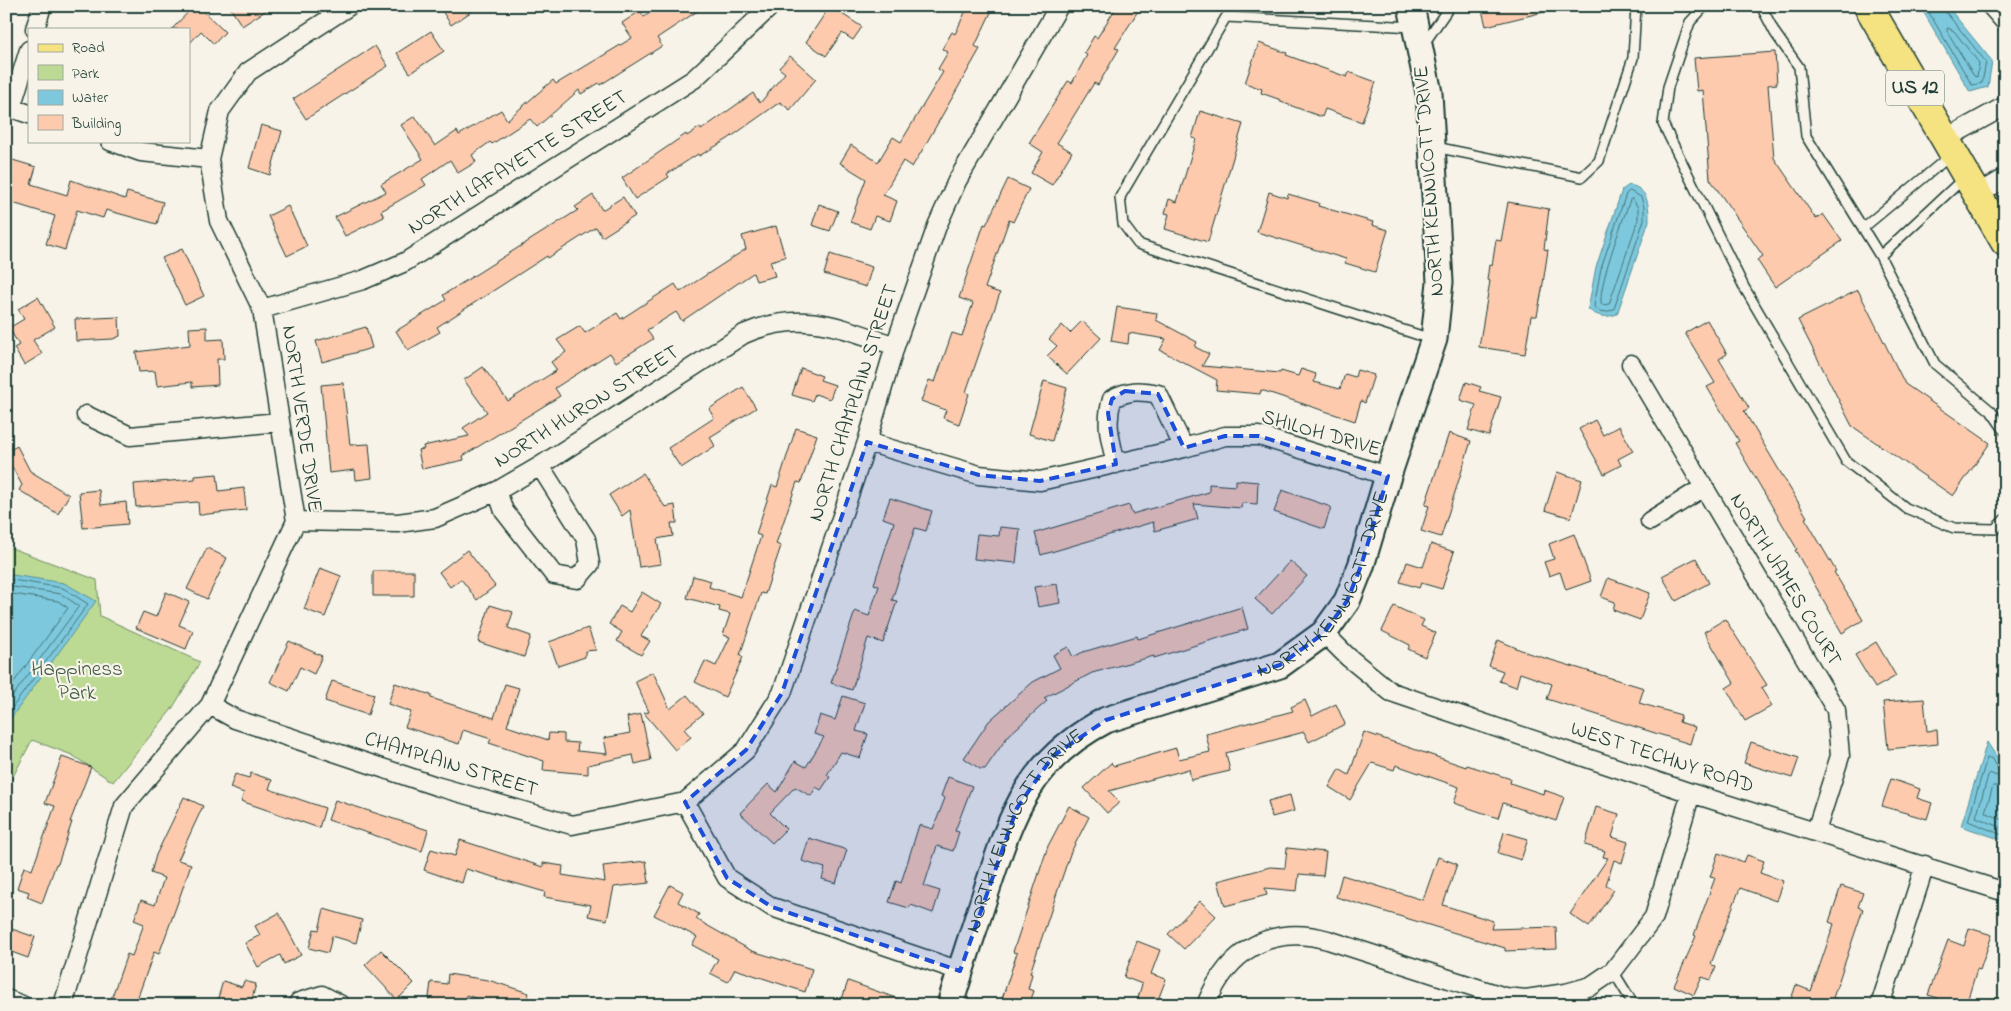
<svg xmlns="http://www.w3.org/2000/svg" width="2011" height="1011" font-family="'Indie Flower',sans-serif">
<rect width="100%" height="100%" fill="#f7f3e8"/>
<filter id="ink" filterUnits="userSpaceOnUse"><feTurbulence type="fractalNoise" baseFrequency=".02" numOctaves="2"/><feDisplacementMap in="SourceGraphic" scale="10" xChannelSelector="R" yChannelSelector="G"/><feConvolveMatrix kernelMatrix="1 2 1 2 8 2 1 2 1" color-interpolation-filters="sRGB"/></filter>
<g filter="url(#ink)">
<!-- green -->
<path fill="#bcda93" stroke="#6e8c64" d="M6,546L97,580L100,616L200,662L172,709L113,782L72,755L32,740L6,790Z"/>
<!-- water -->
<path fill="#7dc8dd" stroke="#579099" d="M1920,6H1947L1992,61L1988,87L1970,92Z
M1629,185C1648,188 1649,205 1649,221L1617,314C1606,318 1598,317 1588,309L1596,267L1622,190Z
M6,574L64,583L96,601L6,725Z
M1987,742L2005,770V841L1961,826Z"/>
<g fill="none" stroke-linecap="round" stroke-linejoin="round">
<!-- shore -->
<path stroke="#457578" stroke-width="1" d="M1925,6L1972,85L1982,83L1986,62L1945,11L1944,6
M1948,28L1954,31L1979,63L1977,77L1974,76L1947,31Z
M1630,191L1641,197L1644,207V220L1614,309C1607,313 1598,313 1594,306L1601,268L1626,194Z
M1633,199L1638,208V220L1609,304L1602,305C1595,293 1624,217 1630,200Z
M6,579L63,588L88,604L6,716
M6,586L61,594L79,606L6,705
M6,593L58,601L68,608L6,693
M2005,772L1999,771L1991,758H1987L1968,821L2005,836
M2005,779L1989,773L1976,817L2005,829
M2005,786H1993L1985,812L2005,821"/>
</g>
<!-- building -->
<path fill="#fdcaae" stroke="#1f3d34" d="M194,6H198L225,32L214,44L201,31L189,44V29H172Z
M229,6H273L242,26Z
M439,6H480L451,25Z
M660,6H705L657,38L662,46L600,85L599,83L581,94L579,90L537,127L530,119L492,144L490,142L472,155L476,162L458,173L450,160L422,179L426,185L381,211L384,217L345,236L335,217L386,192L381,184L423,159L401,125L415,116L435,146L457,131L459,135L501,110L507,120L553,80L556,84L632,38L622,23L640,11L644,17Z
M830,6L862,27L853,40L842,33L826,56L806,42Z
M968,6H994L975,46L980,49L923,149L912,167L903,161L883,195L897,201L890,221L875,216L870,229L850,222L866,179L840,163L851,145L878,162L893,137L901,142L943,72L938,69L948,52L942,49L952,32L955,34Z
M1117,6H1141L1115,48L1119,49L1098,85L1094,83L1057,143L1072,152L1052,185L1031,173L1043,152L1029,143L1068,81L1072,83L1087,55L1084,53L1094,36L1097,38Z
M1481,6H1548V11L1486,26Z
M431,31L444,51L410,73L397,53Z
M1259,43L1287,53L1286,55L1347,77L1349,72L1376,82L1362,122L1325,109L1322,117L1281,102V100L1261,93L1262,89L1245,83Z
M375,46L388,66L306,119L293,99Z
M1775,52L1777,84L1768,85L1774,158L1816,219L1823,214L1842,241L1775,287L1757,260L1763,256L1710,179L1703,90L1697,91L1694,58Z
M790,56L816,79L790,110L780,102L728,139L699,156L698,154L667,174L669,177L635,199L622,178L686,134L687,136L700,127L701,130L753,93L760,103L785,73L779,68Z
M1200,111L1243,124L1208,242L1165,229L1169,214L1165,213L1169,199L1177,202L1196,139L1192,138Z
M261,125L282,131L270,175L249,168Z
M6,158L36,167L31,184L67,195L71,180L125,199L127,192L163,202L157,224L106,210L103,218L77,210L65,250L46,244L55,216L6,201Z
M1008,179L1029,189L1013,222L1009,220L985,288L1000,293L966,392L969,394L959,424L943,418L946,410L921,401L929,380L935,382L952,333L962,336L973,303L959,298L984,224L986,225Z
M1269,192L1287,198L1288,194L1319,203L1318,206L1373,222L1372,225L1388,230L1375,272L1345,263L1346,259L1257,232Z
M593,195L602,210L623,197L635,216L602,237L596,227L548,258L547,256L437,327L440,332L408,350L396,331L446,300L443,295L578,210L575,207Z
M1508,202L1549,209L1544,249L1548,250L1542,290L1537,316H1531L1525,354L1479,347L1490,281L1487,280L1489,265L1492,266L1496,240L1501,241Z
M819,204L838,211L830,231L812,225Z
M288,206L307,246L287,256L268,216Z
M776,226L785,257L770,261L775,276L756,281L753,273L682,321L676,312L647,330L653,339L616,362L610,353L555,388L560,396L463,456L464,460L422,469L418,450L424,449L423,446L469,436L463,428L487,412L464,380L483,367L508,401L557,370L551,362L566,352L557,340L580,326L585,333L617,313L621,319L675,284L680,292L746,249L742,236Z
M182,249L204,296L185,305L162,258Z
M830,254L872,267L866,287L824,274Z
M1858,290L1905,384L1990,443L1953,496L1852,426L1798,320Z
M38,297L55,327L33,340L42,354L24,365L14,348L19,345L9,328L24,319L18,309Z
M1117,307L1157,313L1156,320L1197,342L1195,347L1209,354L1202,366L1280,373L1281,371L1298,376L1301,369L1316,374L1314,382L1340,389L1345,374L1355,377L1357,370L1374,375L1365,403L1361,401L1355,421L1261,390L1260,394L1216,390L1217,380L1160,350L1166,339L1129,333L1128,344L1111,341Z
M119,317L120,336L113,339L76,341L75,319Z
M1707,320L1727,354L1719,359L1749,408L1744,411L1807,517L1805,518L1836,571L1834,572L1863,620L1842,633L1795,550L1797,549L1735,443L1739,441L1707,387L1715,383L1685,333Z
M1082,321L1101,338L1067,374L1047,356L1057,346L1049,339L1062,325L1070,333Z
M207,327V340L223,339L224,359H217L218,385L192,387V382L157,386L155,371L139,372L136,352L190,345L189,328Z
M366,327L372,348L322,362L316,341Z
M801,368L822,376L820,380L835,385L830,399L815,394L812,401L792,395Z
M1044,381L1067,388L1052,441L1029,434Z
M1466,382L1481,387L1479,391L1501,397L1489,436L1468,430L1476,405L1460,400Z
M343,383L350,445L369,444L372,478L356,480L355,470L329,473L321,385Z
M743,387L756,408L710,437L715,446L681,468L668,448L714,418L709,409Z
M1595,420L1603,435L1619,426L1633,451L1618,459L1621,465L1604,474L1579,429Z
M796,428L817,435L801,483L797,482L776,544L781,546L765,594L761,593L740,655L743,657L725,697L695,682L705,661L716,666L730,637L723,635L730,614L719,611L720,607L687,598L693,576L711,581L709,587L741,597L761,536L756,534L772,485L777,487Z
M1449,433L1471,441L1441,537L1421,531L1429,506L1425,505Z
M17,446L30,471L69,495L58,514L19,490L22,485L12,467L6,470V452Z
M1557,472L1582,480L1571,518L1545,510Z
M643,473L665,507L675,505L677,523H671L673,536L657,539L661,564L639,567L630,510L622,516L609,495Z
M217,474L219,491L244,488L246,510L199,515L198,502L136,507L134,484L195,479V476Z
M1236,480L1258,482L1257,504L1242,503L1241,508L1194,504L1198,519L1155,531L1153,522L1041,555L1035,533L1129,505L1132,514L1209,492V484L1236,486Z
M99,490L101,505L126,502L128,524L83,528L79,492Z
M1282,490L1331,507L1324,529L1274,512Z
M890,498L932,511L926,531L915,528L892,600L897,601L883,643L868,638L852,690L831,683L855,611L869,616L879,586L874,584L894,522L883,518Z
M1000,527L1020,529L1016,563L974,559L977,534L999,536Z
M1574,534L1591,581L1566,590L1560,572L1549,576L1544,562L1554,559L1549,544Z
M1431,544L1454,552L1442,589L1421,583L1419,588L1400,582L1407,562L1423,567Z
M207,548L227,558L207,599L187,589Z
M467,550L495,586L477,600L461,579L450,587L439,572Z
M1696,558L1709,583L1676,601L1662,576Z
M1290,561L1307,576L1272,614L1255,599Z
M320,568L341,576L325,617L304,609Z
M373,571H414V596H373Z
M1608,578L1650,593L1640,620L1613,610L1615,602L1601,597Z
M1057,584L1060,603L1038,607L1034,587Z
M166,592L189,602L179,625L193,631L186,649L136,628L143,612L156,617Z
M642,592L661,604L641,636L650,641L641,655L617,641L622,632L609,624L620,606L630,612Z
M490,605L513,612L508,628L531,636L524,657L478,642Z
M1394,606L1424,620L1421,626L1436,633L1425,657L1408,649L1410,645L1382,631Z
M1242,607L1248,629L1154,658V656L1092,673L1044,698L1047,701L1008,736L985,769H980L964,758L989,721L1033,682L1060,668L1053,655L1068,647L1073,657L1083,652L1137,636L1138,639Z
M1725,619L1767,685L1761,688L1772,706L1745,721L1726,688L1734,683L1704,632Z
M588,628L596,650L585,651V657L558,666L549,642Z
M1498,640L1528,653L1644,688L1639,703L1681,715L1679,722L1695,727L1690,744L1547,699L1552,684L1520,673L1516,687L1499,681L1503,671L1489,666Z
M289,641L322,656L314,674L300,667L289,691L270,682Z
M1876,642L1896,676L1875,688L1855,655Z
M653,672L670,709L687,695L703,714L684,729L691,737L675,750L644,713L649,712L635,681Z
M332,681L374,694L368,715L325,701Z
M395,683L431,695V698L494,718L505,684L519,688L507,726L548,740L549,733L564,734V742L578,743L577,751L607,754L604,738L630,733L627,717L641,714L651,760L635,764L633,755L588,765V774L543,770L544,761L489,743L491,739L463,730L459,744L405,727L411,712L388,704Z
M843,696L865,703L856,731L868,734L860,758L841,752L827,775L830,777L821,790L816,787L811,796L795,787L770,813L786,829L772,843L740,813L768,784L777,792L795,761L806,767L824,737L814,734L820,715L835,720Z
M1924,699L1927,731L1937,730L1938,744L1888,749L1883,702Z
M1305,700L1312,716L1336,704L1345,724L1309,742L1304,732L1226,753L1230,771L1191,780L1189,769L1109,791L1120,802L1107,813L1084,788L1111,763L1114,766L1176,748L1179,759L1210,752L1206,734L1293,711L1291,707Z
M1364,732L1466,767L1467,765L1511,779L1510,783L1543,794L1544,790L1564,797L1556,821L1503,803L1498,818L1454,803L1459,787L1396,765L1394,770L1372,763L1350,800L1329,787L1339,769L1349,775Z
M1751,742L1799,758L1792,778L1744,763Z
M62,757L91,767L70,822H72L58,864H56L42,903L27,897L29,892L17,888L24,867L32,870L55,806L45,803Z
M251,773L272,780L269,789L325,808L319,828L241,801L244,793L230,788L235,774L249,778Z
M948,777L972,786L955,831L959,832L953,851L937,846L924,886L940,891L933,913L911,905L909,908L889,902L896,881L901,883L919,825L933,829L945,798L941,796Z
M1891,779L1920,789L1917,798L1932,803L1927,819L1882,806Z
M1290,795L1294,811L1272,817L1268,801Z
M184,797L203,806L178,860L191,864L179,899L159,954L154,952L135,1005H109L127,954L132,956L144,924L134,920L141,900L155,905L164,878L151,873L156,855Z
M335,800L428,830L422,851L328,820Z
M1069,806L1089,817L1070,854L1030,973L1032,974L1028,989L1034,991L1029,1005H1000L1017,953L1013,952L1048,846Z
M1596,807L1619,814L1612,837L1628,842L1622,863L1614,860L1606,885L1614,890L1589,927L1570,914L1608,858L1603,857L1605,851L1585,845Z
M1504,832L1528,839L1521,860L1498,853Z
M809,838L847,850L836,883L822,879L825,868L802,861Z
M460,840L543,867V863L563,866L562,875L605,882L603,866L646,861L649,883L614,887L607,920L588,916L591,905L544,897L545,892L466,869L462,883L424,870L431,849L455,856Z
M1287,848L1326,852L1323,876L1299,874L1297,891L1265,888L1267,895L1225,906L1218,881L1270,867L1285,868Z
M1718,853L1744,862L1747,855L1764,861L1760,873L1783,881L1776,901L1740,888L1711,964L1716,967L1711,980L1702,977L1694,995L1674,986L1696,936L1694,935L1715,878L1710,877Z
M1438,857L1457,864L1443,905L1493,921L1491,929L1556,927L1557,949L1505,951V948L1336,897L1342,875L1423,900Z
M670,885L683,892L678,902L699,914L696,919L752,951L812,969L805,992L735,969L728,982L710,973L718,959L692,945L697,937L654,915Z
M1841,886L1863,893L1858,907L1863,909L1833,998L1846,1002L1845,1005H1789L1796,985L1811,991L1834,924L1829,922Z
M1200,901L1216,916L1184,949L1168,934Z
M324,909L362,920L356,943L332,936L328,953L309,948L314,929L319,930Z
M279,913L301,955L284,964L280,955L258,967L245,943L260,935L255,926Z
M6,927L35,937L28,958L6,950Z
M1969,928L1992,935L1980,970L1977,969L1966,1005H1936L1938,998L1928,995L1948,940L1964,946Z
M1137,941L1160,950L1151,974L1166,979L1156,1005H1136L1142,984L1124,977Z
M381,950L414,983L397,1000L365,965Z
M448,974L488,980L529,993L525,1005H496L466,995L465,1005H428L431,982L447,984Z
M223,981L242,987L244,981L256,984L251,1003L242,1001L241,1005H216Z
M848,981L910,1003V1005H840Z"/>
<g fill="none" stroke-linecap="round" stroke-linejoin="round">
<!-- lane casing -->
<g stroke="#1f3d34" stroke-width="12">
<path id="lane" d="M1705,6L1690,22L1668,87L1663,124L1744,287L1846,461L1906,508L1954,528L1995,529L2005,519
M1761,6L1775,33L1799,67L1806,136L1880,256L1935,364L1991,411L2005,431
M1414,27L1226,17L1120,197L1123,224L1138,244L1431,339
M1423,45L1450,6
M1435,147L1582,177L1599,161L1633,58L1636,6
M1863,228L1951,155
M1880,256L1964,178
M1613,971L1634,1005
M1566,993L1571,1005"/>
</g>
<!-- street casing -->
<g stroke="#1f3d34" stroke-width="21">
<path id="street" d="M1991,6L2005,22
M35,29L42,6
M6,106L29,114
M11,108L29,50
M1945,139L2005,106
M110,141L141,152L209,159
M1977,195L2005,178
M262,309L363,280L405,262L694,79L771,6
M1631,364L1836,710L1840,756L1816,831
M86,415L130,436L279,422
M867,442L979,475L1040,481L1184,448L1225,436H1259L1388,476
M1116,464C1110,438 1105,424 1112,399C1128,390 1140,390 1158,394L1184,448
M497,491L504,511L554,575L577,579L590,564L586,539L540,466
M296,521L398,523L435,518L497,491L540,466L744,334C802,309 839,327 895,346
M1650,521L1704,487
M1324,633L1348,657L1391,692L1691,793L2005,892
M210,705L235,719L436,786L572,825L685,802L746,750L782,693L867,442L895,346L937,226L957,181L1059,6
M685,802L727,878L772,907L960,971
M6,999L22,1005
M63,1005L124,806L210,705L296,521L262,309L219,221L209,159L220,111L248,72L349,6
M298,1005L299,1002L322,995L341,1005
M1206,1005C1228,950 1271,924 1328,940L1505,997L1526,999L1566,993L1591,986L1613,971L1654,917L1691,793
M1880,1005L1925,865"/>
</g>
<!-- secondary casing -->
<g stroke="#1f3d34" stroke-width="29">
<g id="secondary">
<path id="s1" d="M950,1005C961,967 974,930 986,892C1012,814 1028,760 1106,720L1280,665L1324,633L1347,601L1361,566L1388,476L1434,339L1440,282L1429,93L1411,6"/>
</g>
</g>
<!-- primary casing -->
<g stroke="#1f3d34" stroke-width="31">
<path id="primary" d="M1868,6L2005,242"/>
</g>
<!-- lane -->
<use href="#lane" stroke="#f7f3e8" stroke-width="9"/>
<!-- street -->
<use href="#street" stroke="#f7f3e8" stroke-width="18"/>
<!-- secondary -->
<use href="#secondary" stroke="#f7f3e8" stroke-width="25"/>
<!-- primary -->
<use href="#primary" stroke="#f5e382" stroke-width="28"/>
</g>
</g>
<!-- marked area -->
<path fill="#1d4ed8" fill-opacity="0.2" stroke="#1d4ed8" stroke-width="4" stroke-dasharray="10 6" stroke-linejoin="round" d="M1125,391L1158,394L1184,448L1225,436H1259L1388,476L1361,566L1347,601L1324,633L1280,665L1106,720L1053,756L1017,808L960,971L772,907L727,878L685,802L746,750L782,693L867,442L979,475L1040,481L1116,464L1108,413L1112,399Z"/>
<g text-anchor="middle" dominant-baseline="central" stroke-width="4.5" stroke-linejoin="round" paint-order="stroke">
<!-- shield labels -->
<rect fill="#f7f3e8" stroke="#60746a" stroke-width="1" x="1886" y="70.5" width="58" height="35" rx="4"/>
<g font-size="20" font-weight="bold" fill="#1f3d34">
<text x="1915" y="88">US 12</text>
</g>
<!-- street labels -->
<g font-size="21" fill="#1f3d34" stroke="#f7f3e8">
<text transform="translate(518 163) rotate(-32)">NORTH LAFAYETTE STREET</text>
<text transform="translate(1430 181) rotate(-94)">NORTH KENNICOTT DRIVE</text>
<text transform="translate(854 403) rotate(-72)">NORTH CHAMPLAIN STREET</text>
<text transform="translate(587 407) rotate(-32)">NORTH HURON STREET</text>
<text transform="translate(301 419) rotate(82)">NORTH VERDE DRIVE</text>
<text transform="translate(1321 434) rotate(16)">SHILOH DRIVE</text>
<text stroke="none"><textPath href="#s1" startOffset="611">NORTH KENNICOTT DRIVE</textPath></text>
<text transform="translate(1785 580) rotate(59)">NORTH JAMES COURT</text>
<text transform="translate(1662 758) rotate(18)">WEST TECHNY ROAD</text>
<text transform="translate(451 765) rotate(17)">CHAMPLAIN STREET</text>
<text stroke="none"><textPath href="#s1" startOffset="192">NORTH KENNICOTT DRIVE</textPath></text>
</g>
<!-- park labels -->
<g font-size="21" fill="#3e5c47" stroke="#f7f3e8">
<text x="77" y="670">Happiness<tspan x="77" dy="24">Park</tspan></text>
</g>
</g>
<!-- margin -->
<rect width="2011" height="1011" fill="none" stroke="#f7f3e8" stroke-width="25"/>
<rect x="12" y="12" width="1986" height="986" fill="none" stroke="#1f3d34" stroke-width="2" filter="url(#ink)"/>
<!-- legend -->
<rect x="28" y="28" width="162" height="115" fill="#f7f3e8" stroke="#a1aaa0"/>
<rect x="38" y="44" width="25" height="8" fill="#f5e382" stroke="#a1aaa0"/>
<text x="72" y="52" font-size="15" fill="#1f3d34">Road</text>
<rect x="38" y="65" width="25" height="15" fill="#bcda93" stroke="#a1aaa0"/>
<text x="72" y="78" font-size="15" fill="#1f3d34">Park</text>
<rect x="38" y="90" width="25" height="15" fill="#7dc8dd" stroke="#a1aaa0"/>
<text x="72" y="102" font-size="15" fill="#1f3d34">Water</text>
<rect x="38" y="115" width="25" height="15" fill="#fdcaae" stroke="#a1aaa0"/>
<text x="72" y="128" font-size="15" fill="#1f3d34">Building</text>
</svg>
